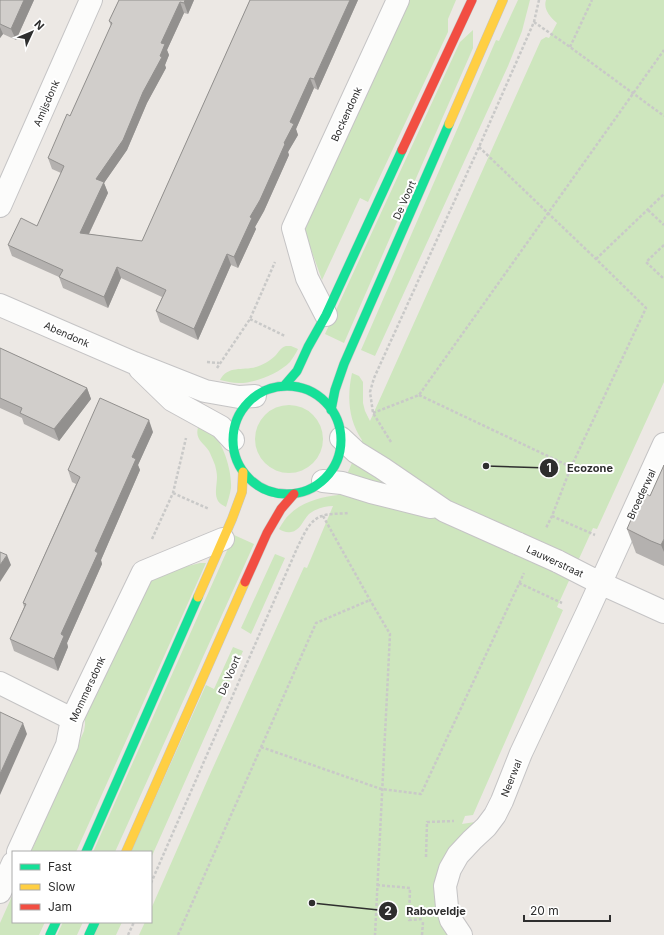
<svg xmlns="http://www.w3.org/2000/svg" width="664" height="935" font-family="Inter,sans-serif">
<rect width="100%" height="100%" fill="#ece8e4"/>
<!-- green -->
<path fill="#cee6be" d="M405,0H456L448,19V32L368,202L360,198L322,280L304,230Z
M518,0H530L522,31L508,66L375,356L361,350L496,40L499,41Z
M546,0H664V382L597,529L593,528L557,607L563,610L473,815L465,816L462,824L475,822L479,826L438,881H435C434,899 436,921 449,935H139L145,922H151V909L211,772L304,567L307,568L333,506C325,506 315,509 309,514C303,520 300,531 291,532C287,533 282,531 279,529C282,524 285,518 290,514C302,502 321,497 338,495L362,440C348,420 347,396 352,373L359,376L363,382V403L365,411L370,421L541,40L546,37L549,38L557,23C550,17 543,9 546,0Z
M473,30V48L344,343L325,334L460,42Z
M286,346H291L298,349C296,353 293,358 290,362C278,374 255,383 239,383C232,383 226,381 220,380C228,365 242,371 256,367C262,365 270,361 275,356C279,352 280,348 286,346Z
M255 439a34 34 0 1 1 68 0a34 34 0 1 1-68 0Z
M199,424C204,427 208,430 212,433C224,444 232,472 231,488C230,494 228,501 226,507C223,505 220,504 218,501C214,494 217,485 217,477C217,473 216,469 215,465C213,460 211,455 209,451C201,440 194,439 199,424Z
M234,535L254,544L115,852H93Z
M275,554L285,558L251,634L241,628Z
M200,563H206L76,852H31L84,731L85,725V712L146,582L160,573Z
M233,647L243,651L151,858V852H131L206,685L214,689Z
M13,894V922H45L39,935H0V923Z
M63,922H83L77,935H57Z
M100,922H122L116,935H94Z"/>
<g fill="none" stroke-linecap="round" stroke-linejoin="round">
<!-- street casing -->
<g stroke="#c5c4c5" stroke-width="24">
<path id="street" d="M0,206L91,0
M0,305L134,363L205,391L239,397L255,396
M326,315L307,278L293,228L398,0
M140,369L172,400L221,427L233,440
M341,438L356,452L382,468L445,511L519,544
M323,481L342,483L371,492L431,507
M557,561L600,583L664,612
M0,683L72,719
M18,852L67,745L72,719L143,572L223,539
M0,892L13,863
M461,935L451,920L447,907L445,886L450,869L458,855L472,840L486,827L495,815L502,801L521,753L587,613L664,444"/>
</g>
<!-- fast casing -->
<g stroke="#c5c4c5" stroke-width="10">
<path id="fast" d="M284,386L297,371L308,347L326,315L402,150
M233 440a54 54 0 1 1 108 0a54 54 0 1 1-108 0Z
M331,410L335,390L344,364L449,124
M86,852L198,597
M50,935L56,922
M89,935L95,922"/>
</g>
<!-- slow casing -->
<g stroke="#c5c4c5" stroke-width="10">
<path id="slow" d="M449,124L503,0
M198,597L232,519L242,492L243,472
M126,852L245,582"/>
</g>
<!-- jam casing -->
<g stroke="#c5c4c5" stroke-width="10">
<path id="jam" d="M402,150L472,0
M245,582L267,533L281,509L294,494"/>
</g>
<!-- path -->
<path stroke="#c9c9c8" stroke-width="2.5" stroke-dasharray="3 2" stroke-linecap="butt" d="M534,22L570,47L664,116
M570,47L592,0
M479,147L596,259L646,308L571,467L552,516L546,528
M648,210L664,225
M664,245L646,262L664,279
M596,259L664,194
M250,319L285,336
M207,362L219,363
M217,368L250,319L275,262
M419,395L571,467
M373,413L419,395L664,50
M391,442L373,413L370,392L374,378L479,147L534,22L539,0
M173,493L209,509
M323,516L370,600L390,634L375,935
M552,516L595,535
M152,539L173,493L186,438
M519,583L562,603
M261,747L381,789L421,794L524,573
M426,857L427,822L454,821
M151,883L298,546C304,535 309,520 322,516C329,513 341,514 348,513
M377,885L410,888L409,920L423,919
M128,935L134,922
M178,935L316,623L370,600
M422,935L423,922"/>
<!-- street -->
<use href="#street" stroke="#fcfcfb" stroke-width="22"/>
<!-- fast -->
<use href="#fast" stroke="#16e098" stroke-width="9"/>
<!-- slow -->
<use href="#slow" stroke="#ffcf43" stroke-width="9"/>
<!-- jam -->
<use href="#jam" stroke="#f24e42" stroke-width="9"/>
<!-- street-bridge casing -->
<g stroke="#c5c4c5" stroke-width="24" stroke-linecap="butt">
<path id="street-bridge" d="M519,544L557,561"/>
</g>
<!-- street-bridge -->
<use href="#street-bridge" stroke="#fcfcfb" stroke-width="22"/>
</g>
<!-- wall -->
<path fill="#b4b1af" d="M0,0H34L16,40L3,34L0,38Z
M119,0H194L188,14L184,13L167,50L169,55L165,65L166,68L147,103L127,150L104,183L108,193L89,234L142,241L250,0H358L318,90L314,88L296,129L298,135L288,152L289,155L264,211L255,227L256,229L238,268L231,265L198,340L160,322L156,311L162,297L121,278L108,308L63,288L59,277L12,256L8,245L37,226L61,173L52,169L48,158L70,116L111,26L109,21Z
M0,348L87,388L91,399L59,441L24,424L22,418L0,408Z
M153,432L138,465L140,470L101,560L102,564L67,643L68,647L58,671L14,651L10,639L24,607L23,603L76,484L72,482L68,470Z
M664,465V566L636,553L627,529L650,496Z"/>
<!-- shaded-wall -->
<path fill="#92908e" d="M24,0H34L16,40L11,29Z
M185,0H194L188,14L184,3Z
M350,0H358L318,90L314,79Z
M180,2L184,13L167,50L169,55L165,65L166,68L147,103L127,150L104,183L108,193L84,244L80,233L96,179L160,56L161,43Z
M0,27L3,34L0,38Z
M310,78L314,88L296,129L298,135L288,152L289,155L264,211L255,227L256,229L238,268L234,257L250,217L284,143L290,122Z
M227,254L231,265L198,340L194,329Z
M117,267L121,278L108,308L104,297Z
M87,388L91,399L59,441L54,429Z
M149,420L153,432L138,465L140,470L101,560L102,564L67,643L68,647L58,671L54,659L61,634L95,551L132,457Z
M664,539V552L661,545Z
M7,555L11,565L0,582V565Z
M23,723L27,734L0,795V774Z"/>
<!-- building -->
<path fill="#d1cecb" stroke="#92908e" d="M0,0H24L11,29L0,24Z
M119,0H185L184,3L180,2L161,43L165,44L160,56L162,57L143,92L123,140L96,179L104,182L80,233L142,241L250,0H350L314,79L310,78L290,122L294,124L284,143L285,144L260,200L250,217L252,218L234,257L227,254L194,329L156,311L166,290L117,267L104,297L59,277L63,270L8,245L21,218L37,226L64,166L48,158L67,114L70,116L112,23L109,21Z
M0,348L87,388L54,429L20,413L22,408L0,398Z
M100,398L149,420L132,457L136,459L95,551L98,553L61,634L64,636L54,659L10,639L26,604L23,603L80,477L68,470Z
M664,465V539L661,545L651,541L627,529L643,492L650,496Z
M0,552L7,555L0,565Z
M0,712L23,723L0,774Z"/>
<g text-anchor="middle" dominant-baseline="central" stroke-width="4" stroke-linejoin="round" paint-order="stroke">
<!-- street labels -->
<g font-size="10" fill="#2e2e2e" stroke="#fff">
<text transform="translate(46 103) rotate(-66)">Amijsdonk</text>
<text transform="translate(346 114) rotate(-65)">Bockendonk</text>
<text transform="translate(404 200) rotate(-66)">De Voort</text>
<text transform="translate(67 334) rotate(24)">Abendonk</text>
<text transform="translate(641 494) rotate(-65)">Broederwal</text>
<text transform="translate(555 561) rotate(25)">Lauwerstraat</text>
<text transform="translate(229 675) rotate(-67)">De Voort</text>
<text transform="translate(87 689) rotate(-65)">Mommersdonk</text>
<text transform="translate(511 778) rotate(-68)">Neerwal</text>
</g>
</g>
<!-- callouts -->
<path fill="none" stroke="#2e2e2e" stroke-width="1.5" d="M486 466L549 468M312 903L388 911"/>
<g fill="#2e2e2e" stroke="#fff" stroke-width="1.5">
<circle cx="486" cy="466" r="4"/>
<circle cx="312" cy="903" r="4"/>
<circle cx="549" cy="468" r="10"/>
<circle cx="388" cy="911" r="10"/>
</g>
<g font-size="12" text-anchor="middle" font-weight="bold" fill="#fff">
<text x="549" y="472">1</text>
<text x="388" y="915">2</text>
</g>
<g font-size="11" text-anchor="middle" font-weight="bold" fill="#2e2e2e" stroke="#fff" stroke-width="4" stroke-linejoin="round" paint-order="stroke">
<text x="590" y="472">Ecozone</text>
<text x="436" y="915">Raboveldje</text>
</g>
<!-- legend -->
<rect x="12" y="851" width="140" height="72" fill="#ffffff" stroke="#ababab"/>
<rect x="20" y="864" width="20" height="6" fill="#16e098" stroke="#ababab"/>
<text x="48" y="871" font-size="12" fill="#2e2e2e">Fast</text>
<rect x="20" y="884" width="20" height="6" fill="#ffcf43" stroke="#ababab"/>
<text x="48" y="891" font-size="12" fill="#2e2e2e">Slow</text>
<rect x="20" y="904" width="20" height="6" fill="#f24e42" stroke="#ababab"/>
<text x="48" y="911" font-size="12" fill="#2e2e2e">Jam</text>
<!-- north arrow -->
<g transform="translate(32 32) rotate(46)" stroke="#ffffff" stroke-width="3" paint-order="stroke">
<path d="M0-3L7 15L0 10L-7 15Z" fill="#2e2e2e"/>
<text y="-6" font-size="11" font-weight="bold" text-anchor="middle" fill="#2e2e2e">N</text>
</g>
<!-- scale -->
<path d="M524 915v6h86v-6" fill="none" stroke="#2e2e2e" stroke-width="2"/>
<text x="530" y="915" font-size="12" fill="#2e2e2e" stroke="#ffffff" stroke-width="3" paint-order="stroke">20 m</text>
</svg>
